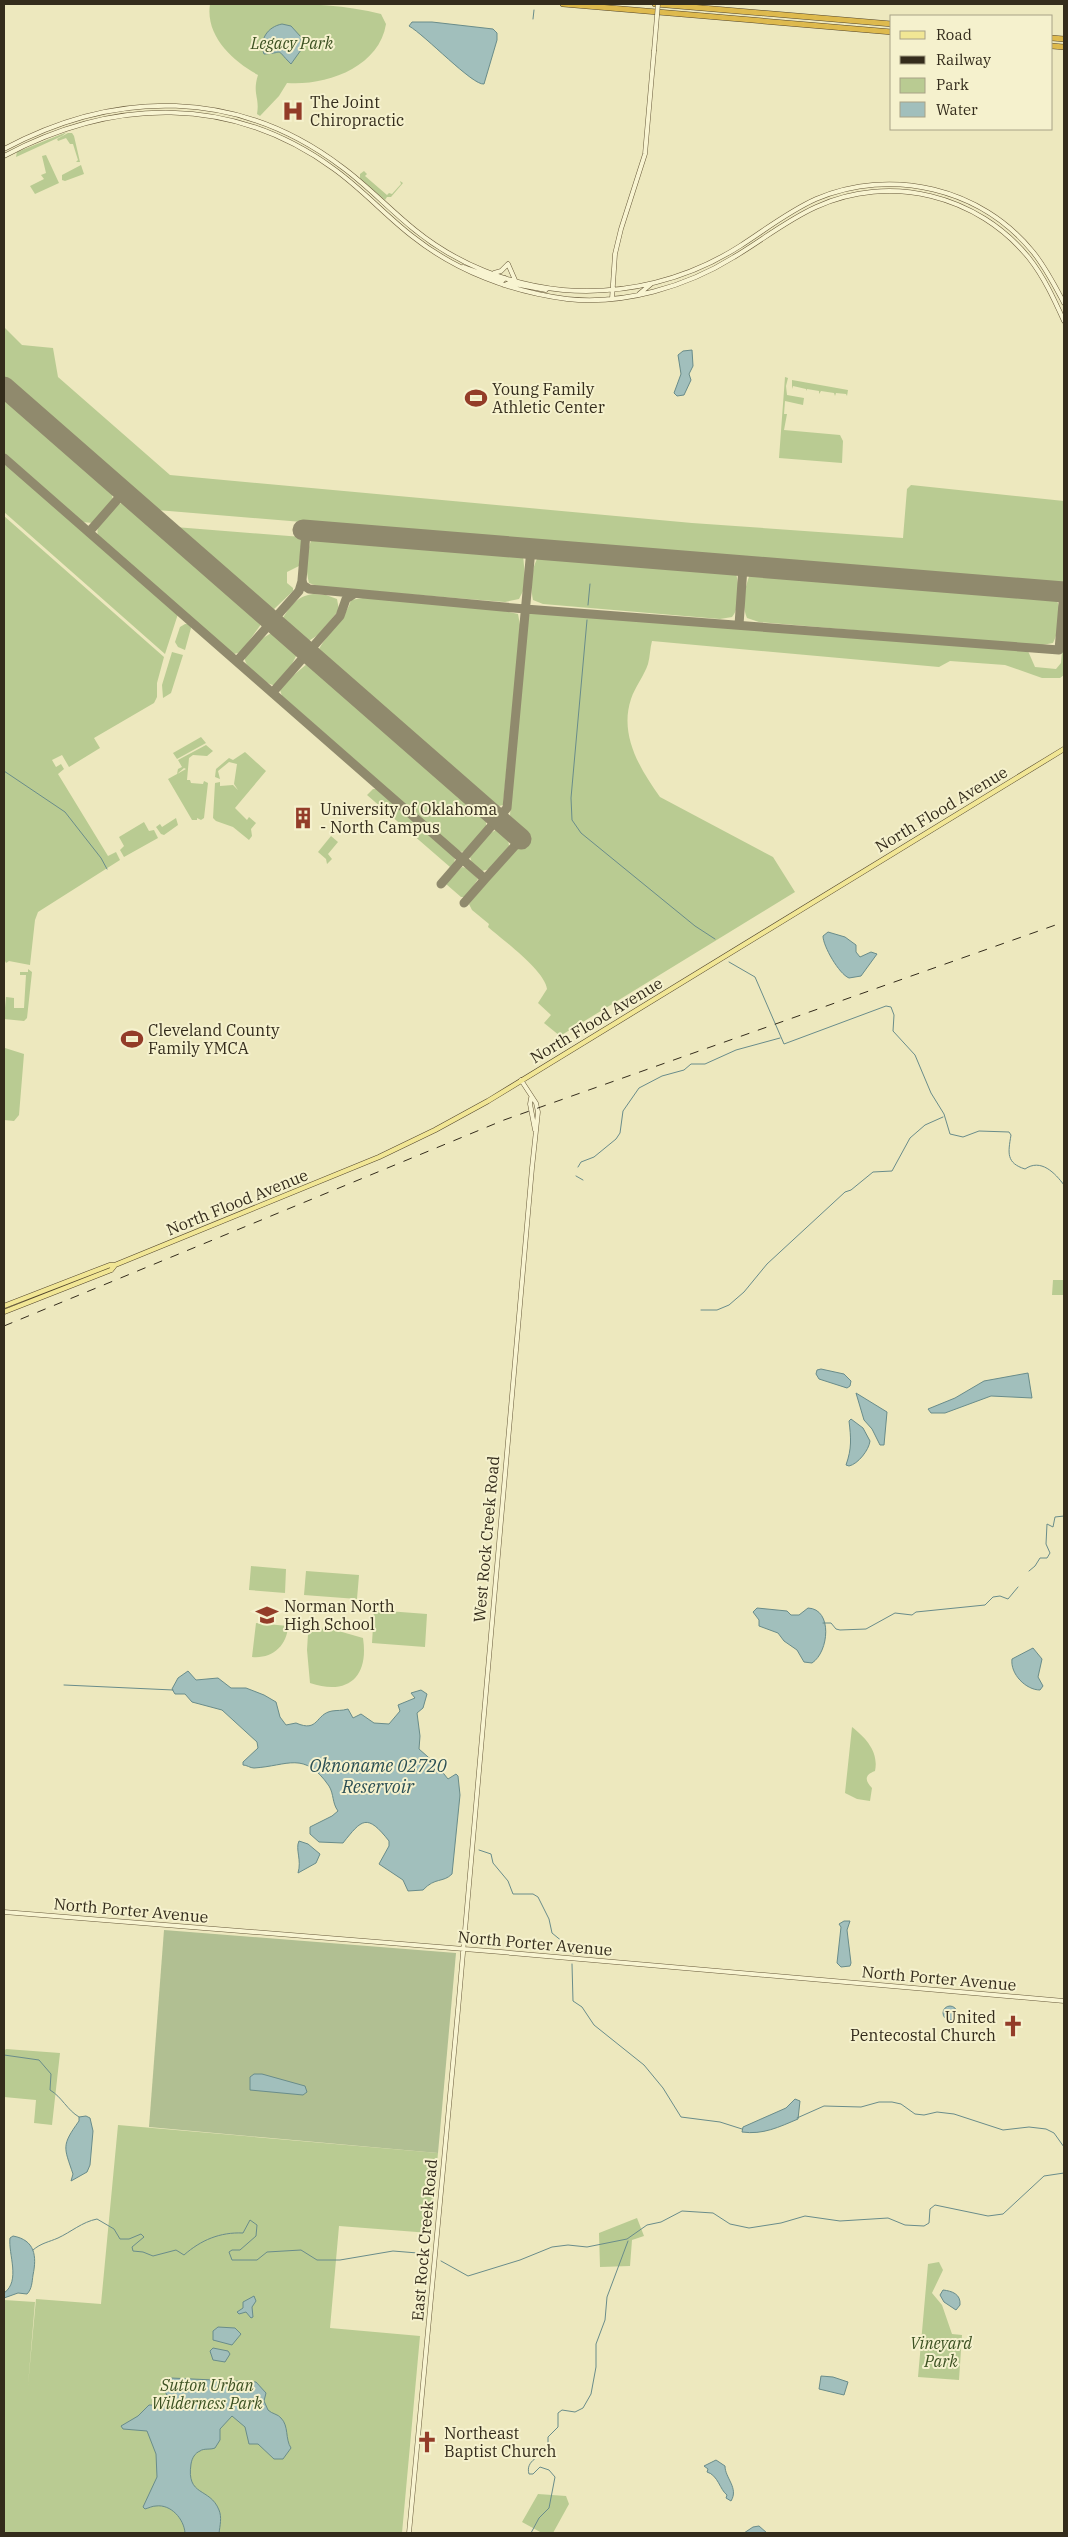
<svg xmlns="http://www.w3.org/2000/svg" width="1068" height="2537" font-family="'IBM Plex Serif',serif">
<rect width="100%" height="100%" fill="#ede8be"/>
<!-- green -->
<path fill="#b9cb92" d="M210,4C264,4 328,0 381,14L386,24C379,68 325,86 287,83L279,96L260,116L257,114C260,97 252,94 258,75C233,61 205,36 210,4Z
M67,132L62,136L16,157L17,152Z
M68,133H72L74,136L80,162H76L78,160L73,144H70L66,138L58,141L57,139Z
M46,155L59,183L35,194L30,186L44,179L41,175L46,173L42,156Z
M81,165L84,174L65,181L62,180V175Z
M364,171L367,174L365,176L387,195L389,193L392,194L401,184L400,181L403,183L391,197H387L385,200L360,179V174Z
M4,327L22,345L53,348L58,377L170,475L692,523L903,538L907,489L911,485L1064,501V585L157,510L4,377Z
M785,377L788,378L786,386L787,395L804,398L803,405L785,401L784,414H787L784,430L840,435L843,441L842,463L779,458Z
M792,380L848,390L847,396L846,394L836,393L835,396L834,393L821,391L819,394V391L807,389L806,391V389L793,386L792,389Z
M4,396L111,491L113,500L93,523L82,522L4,454Z
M4,462L178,614L165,654L4,512Z
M122,503L127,504L262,623L241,652L234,654L227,649L99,537C92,526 110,506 122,503Z
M4,516L164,657L157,683V697L154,703L94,738L100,748L69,767L62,755L52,760L56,767L61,764L64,769L58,774L108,856L116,852L120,860L38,912L35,920L30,965L9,961L6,963L4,959Z
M175,527L302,537L299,566L287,572V583L293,588V591L272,611Z
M312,538L523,555L525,576L524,589L519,599L505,602L320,587L309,583C305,567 306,553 312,538Z
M538,557L736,573C739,586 741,606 732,617L720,619L543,604L533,600C530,586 531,570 538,557Z
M750,574L1056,599C1063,611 1059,631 1053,643L1042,645L1018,644L759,622L747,618C741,605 745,587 750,574Z
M313,594L326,595L337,599L339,610L318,635L307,642L282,620C289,607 297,596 313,594Z
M363,598L486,607L518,614L520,625L519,645L503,805L495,807L318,651C327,633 345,620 351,600Z
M535,611L1028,651L1035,667L1056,669L1061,663L1064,629V675L1060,678H1042L1005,665L950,661L939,667L652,641C650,648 650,657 648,664C644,676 635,687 631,699C619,735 640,769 660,797L773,857L795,892L560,1036L544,1023L551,1015L538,1003L547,989C545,971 503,940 488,927L489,924L472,910L469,904L527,835L511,821L510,815L527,618L530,613Z
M185,624H190L191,628L185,650L178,647L175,642L180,627Z
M273,632L297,654C294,661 282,683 275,685C268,687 243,666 245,658C247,648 264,637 273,632Z
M172,652L183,655L171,693L163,698L162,685Z
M308,663L486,819V828L468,849L462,852L457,850L282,696L280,690L282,685Z
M201,737L206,743L177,759L173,753Z
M206,745L213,751L207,756L193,755L189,758L187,780H190L191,783L203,784L204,781L208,783L204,818L201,820L197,818V820H192L168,779L186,769L184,768L177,774L178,769L182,767L178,760Z
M245,752L266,771L235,808L247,820L249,817L256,823L251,829L252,836L249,840L233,827L216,821L213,818L215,783L220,782V786L233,785L238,790L234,784L237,764L229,762L218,771L220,779L215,777L216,769L229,758L233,760Z
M373,789H378L451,853L455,859L453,866L450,867L367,795Z
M176,818L178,825L164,835L161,834L156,827L160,824L162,827Z
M144,822L149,831L154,830L158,838L124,857L120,850L124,846L119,837Z
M496,830L508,838L509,846L490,869L482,871L472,863L470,857L489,834Z
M331,836L338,842L328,854L332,859L327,864L326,859L318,852Z
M462,867L467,868L478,879L466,897H461L446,884Z
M28,969L32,972L27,1018L24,1021L4,1019L6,997L14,998V1008H24L26,975H20V972H28Z
M5,1048L24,1054L19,1115L14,1121L4,1120Z
M1053,1280H1064V1295H1052Z
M251,1566L286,1569L285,1593L249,1590Z
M306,1571L359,1575L357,1599L304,1595Z
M374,1610L427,1614L425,1647L372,1643Z
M256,1623L288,1626C287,1646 272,1659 252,1657Z
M316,1628L335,1630L363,1638C369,1677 348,1696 310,1683L307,1650L308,1634Z
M852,1727C866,1738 879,1752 875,1771C864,1775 865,1781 872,1788L870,1801L857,1799L845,1793Z
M6,2049L60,2053L52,2125L34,2123L36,2100L4,2097V2051Z
M118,2125L438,2153L430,2233L339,2226L330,2328L420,2336L402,2533H4V2300L35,2302L28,2385L36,2299L101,2304Z
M637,2218L644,2236L632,2240L630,2266L600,2267L599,2233Z
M939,2262L943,2270L932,2293L942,2305L952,2334L962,2335L959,2380L918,2377L928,2264Z
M538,2494L566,2496L569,2504L553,2533H542L522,2522Z"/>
<!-- cemetery -->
<path fill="#b1bf92" d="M164,1930L456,1953L438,2153L149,2127Z"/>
<!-- water -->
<path fill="#a1bfbc" stroke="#698c8a" d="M412,22H432L493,29L497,33V40L484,84C473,86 425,35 409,26Z
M282,24L291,26L301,37V50L291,64C274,47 286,53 264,54C259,40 267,27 282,24Z
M692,350L693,366L689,374L691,380L684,395L677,396L674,393L681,374L678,355L683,351Z
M828,932L845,937L856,945V952L860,957L871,952L877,954L861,976L849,978C839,974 823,946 823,936Z
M821,1369L844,1374L851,1381L850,1386L847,1388L819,1379L816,1374L817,1370Z
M1028,1373L1032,1398L991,1396L945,1413H931L928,1409L955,1398L984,1381Z
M856,1393L887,1412L884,1445H880L872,1429L864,1420Z
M851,1419L863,1428L870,1441C869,1450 858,1464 849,1466L846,1465C852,1448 851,1438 849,1421Z
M757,1608L787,1611L791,1615H799L808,1608C833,1609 829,1652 812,1663L804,1662L797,1650L784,1641L778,1633L759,1626V1620L753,1612Z
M1033,1648L1042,1659L1038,1677L1043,1686L1040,1690C1026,1690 1010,1674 1012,1659Z
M188,1671L196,1680L218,1678L231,1688H246L264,1695L276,1702L280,1717L286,1725L296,1723C319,1733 315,1714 332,1711C338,1710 341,1711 348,1709L353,1718L361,1714L374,1723L389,1724L400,1711L398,1705L415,1698L411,1693L421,1690L427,1694L423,1708L417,1713L420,1736L419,1749L436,1764L448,1779L456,1774L458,1776L460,1795L452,1874C443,1883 435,1877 423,1890L408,1891L403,1880L379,1864L389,1846V1841C367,1813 362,1819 343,1843L319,1842L310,1834V1827L332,1816L338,1811C332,1803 334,1794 329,1786C304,1750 288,1766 254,1768C250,1768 247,1765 243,1765V1762L258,1748L257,1742L222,1710L192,1702L185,1694H175L172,1689L178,1678Z
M299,1841L308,1844L320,1854L316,1863L298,1873C302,1860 295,1849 299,1841Z
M844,1921H850L847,1930L851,1963L850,1966L841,1967L837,1963L841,1927L839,1924Z
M943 2013a7 7 0 1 1 14 0a7 7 0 1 1-14 0Z
M254,2074H262L305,2086L307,2092L303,2095L250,2090V2077Z
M795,2099L800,2101L798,2119C779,2127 763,2135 742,2132L743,2127L786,2108Z
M86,2116L90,2118L93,2131L90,2165L87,2172L71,2181L73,2174C64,2147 61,2146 79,2121V2117Z
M13,2236C35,2240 37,2256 33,2275C32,2282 32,2289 27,2294L18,2293L4,2298V2293C21,2281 8,2254 10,2238Z
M943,2290C952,2291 961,2294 960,2305L956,2310L944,2302L940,2295Z
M254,2296L256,2301L252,2307L253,2317L251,2318L246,2312L239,2314L237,2312L243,2308V2302Z
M218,2327L235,2328L241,2334L232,2345L213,2340V2331Z
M213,2348L228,2351L230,2354L225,2362L213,2360L210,2351Z
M821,2376L833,2377L848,2382L844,2395L819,2389Z
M171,2378L256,2382L266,2393L264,2401L268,2410C272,2414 278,2414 281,2418C289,2426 285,2439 291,2448L283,2459H274L258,2444H249L245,2427L232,2416L220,2429V2440L215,2448C210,2450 204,2448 200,2451C195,2453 192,2458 191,2464C186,2497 210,2487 219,2510C222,2517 220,2526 219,2533H185C184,2519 171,2504 156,2506C152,2506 149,2508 145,2509L143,2507L157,2477L156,2454L147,2431L123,2429L121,2426L138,2416L149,2405C157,2405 166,2407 168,2397L162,2386Z
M716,2460L725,2466C725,2478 739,2488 731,2501L726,2498L727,2495C720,2490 718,2475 707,2472L708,2469L704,2466Z
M759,2526L767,2533H744L753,2527Z"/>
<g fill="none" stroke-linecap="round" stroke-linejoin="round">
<!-- stream -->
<path stroke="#698c8a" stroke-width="1" d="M533,19L534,10
M588,605L590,584
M587,620L571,798L572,820L581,833L695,926L715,939
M4,771L65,812L101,858L107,869
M729,962L755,977L784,1044L886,1006L891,1007L894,1015L893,1031L915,1055L931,1093L944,1114L950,1134L963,1137L979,1131L1009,1132L1011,1135C1008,1153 1006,1163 1025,1169C1041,1158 1055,1173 1064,1185
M578,1167L581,1162L594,1157L616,1139L620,1133L623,1111L639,1088L662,1076L684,1070L691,1064H705L736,1050L780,1038
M576,1176L583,1180
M701,1310H717L729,1305L744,1292L767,1264L845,1192L851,1190L873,1172L892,1171L910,1138L925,1125L943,1117
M1029,1571L1035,1566L1040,1558H1047L1050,1553L1046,1544L1047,1524L1053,1527L1055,1517L1064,1516
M823,1623H831L836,1629L840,1630L866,1629L895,1613L912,1615L916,1612L985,1605L993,1597L1000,1596L1008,1599L1018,1587
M64,1685L173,1690
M479,1850L491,1854L493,1863L508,1881L513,1894H533L538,1897L549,1919L552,1933L569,1947L573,1954
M572,1964L573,2001L582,2007L594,2025L644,2065L663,2088L681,2117L720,2122L742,2129
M4,2055L39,2060L51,2074L50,2090C62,2097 67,2110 79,2117
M797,2118L824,2106L861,2107L879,2102H892L901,2104L915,2114L924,2115L937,2112L954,2114L1003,2130L1029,2127L1046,2129L1054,2133L1064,2147
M33,2250C41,2243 49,2242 58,2238C71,2232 82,2222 97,2219L114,2229L120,2239H129L141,2234L144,2237L132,2247L133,2251L143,2252L153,2256L176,2250L184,2255C201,2240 220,2232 243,2233L250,2220L257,2225L256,2236L240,2250H232L229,2252L232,2260H257L267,2252L301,2250L317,2260H340L393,2251L430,2254
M441,2261L468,2276L520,2260L552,2247L568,2245L587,2247L627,2239L647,2225L661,2222L682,2211L713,2213L730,2224L749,2228L781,2223L805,2216L840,2221L888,2218L905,2225L924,2226L929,2223L930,2209L935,2205L988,2216L1003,2214L1044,2176L1064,2173
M531,2533L539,2518L549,2508L555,2477L549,2470L540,2467L533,2474H529C525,2460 541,2457 548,2448V2437L558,2427V2413L562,2410L575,2412L583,2408L591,2394L596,2367V2344L605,2320L607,2297L628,2241"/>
<!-- taxiway -->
<path stroke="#908a6d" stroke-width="9" d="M4,458L485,879L521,839
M308,531L306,533L302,580L303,585L309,589L525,609L1059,650L1064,592
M89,532L124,492
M739,625L743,567
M237,661L299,591L302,581
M273,692L340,616L346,599L354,594
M441,884L507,808L531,549
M464,903L485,879"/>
<!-- runway -->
<path stroke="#908a6d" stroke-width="21" d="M4,387L521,839
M303,530L1064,592"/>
<!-- secondary casing -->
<g stroke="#67593a" stroke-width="5">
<path id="secondary" d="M4,149C116,89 238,88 342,167C368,186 390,210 415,230C457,264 509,285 563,290C625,295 687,280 740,246C765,230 789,211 816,199C892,167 981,188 1033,252C1046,268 1055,286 1064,303
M4,156C113,98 231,94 334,169C362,189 385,215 412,236C456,271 511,292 567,299C624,305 686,287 734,257C761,241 787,220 816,207C890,173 978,195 1029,258C1044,277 1054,299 1064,321
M508,264L515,280
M463,267L502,281L505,278
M494,273L501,271L508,264
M504,285L509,283L546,290
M639,294L651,284
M612,299L615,254L621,229L645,154L654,51
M531,1098L530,1104L535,1130
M4,1912L489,1951L1064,2001
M409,2533L458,2010L532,1168L538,1112L536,1103L521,1080"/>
</g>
<!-- primary casing -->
<g stroke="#52452c" stroke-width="5.5">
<path id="primary" d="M4,1306L110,1265H115
M4,1312L111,1270L115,1265L379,1157L435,1130L488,1101L1064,749"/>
</g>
<!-- highway casing -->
<g stroke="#52452c" stroke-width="6">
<path id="highway" d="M563,4L892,32
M655,4L892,24
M1052,38L1064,39
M1052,46L1064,47"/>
</g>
<!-- secondary -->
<use href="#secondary" stroke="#f8f4d1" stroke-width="4"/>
<!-- primary -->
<use href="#primary" stroke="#f1e695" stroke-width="4.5"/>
<!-- highway -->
<use href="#highway" stroke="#deba4e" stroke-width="5"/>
<!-- rail -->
<path stroke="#342c1c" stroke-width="1" stroke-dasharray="9 9" stroke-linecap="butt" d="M4,1326L504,1120L1064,922"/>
<!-- secondary-bridge casing -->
<g stroke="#67593a" stroke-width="5" stroke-linecap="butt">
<path id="secondary-bridge" d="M654,51L658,4"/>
</g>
<!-- secondary-bridge -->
<use href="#secondary-bridge" stroke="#f8f4d1" stroke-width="4"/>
</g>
<!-- icons -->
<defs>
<g id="hospital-bare" transform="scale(1.725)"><path d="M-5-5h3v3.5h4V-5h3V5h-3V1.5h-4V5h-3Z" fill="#933c28" stroke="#f5f1cd" stroke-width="2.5" paint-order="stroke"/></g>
<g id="stadium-bare" transform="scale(1.725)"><path d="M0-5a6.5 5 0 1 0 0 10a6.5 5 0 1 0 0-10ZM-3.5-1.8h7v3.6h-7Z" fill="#933c28" stroke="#f5f1cd" stroke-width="2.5" paint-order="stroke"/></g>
<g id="building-bare" transform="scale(1.725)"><path d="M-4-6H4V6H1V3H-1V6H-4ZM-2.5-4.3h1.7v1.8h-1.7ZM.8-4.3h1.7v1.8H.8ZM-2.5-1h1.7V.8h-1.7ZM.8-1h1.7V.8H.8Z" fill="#933c28" stroke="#f5f1cd" stroke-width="2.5" paint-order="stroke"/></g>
<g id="school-bare" transform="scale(1.725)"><path d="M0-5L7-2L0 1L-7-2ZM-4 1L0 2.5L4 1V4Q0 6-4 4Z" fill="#933c28" stroke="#f5f1cd" stroke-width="2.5" paint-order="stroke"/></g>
<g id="church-bare" transform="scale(1.725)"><path d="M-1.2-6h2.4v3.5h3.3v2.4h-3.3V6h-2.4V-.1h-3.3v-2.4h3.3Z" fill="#933c28" stroke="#f5f1cd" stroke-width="2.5" paint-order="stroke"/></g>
</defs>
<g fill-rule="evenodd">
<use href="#hospital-bare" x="293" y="111"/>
<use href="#stadium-bare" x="476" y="398"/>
<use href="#building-bare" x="303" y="818"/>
<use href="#stadium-bare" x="132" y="1039"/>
<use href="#school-bare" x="267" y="1615"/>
<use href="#church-bare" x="1013" y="2026"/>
<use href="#church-bare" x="427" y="2442"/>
</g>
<g text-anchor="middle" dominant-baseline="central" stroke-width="4" stroke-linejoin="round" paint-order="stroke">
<!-- park labels -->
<g font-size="16" font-style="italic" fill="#3c5122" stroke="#f5f1cd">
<text x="292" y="43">Legacy Park</text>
<text x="941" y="2343">Vineyard<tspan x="941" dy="18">Park</tspan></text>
<text x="207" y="2385">Sutton Urban<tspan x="207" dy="18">Wilderness Park</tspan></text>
</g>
<!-- poi labels -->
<g font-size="16" fill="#342c1c" stroke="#f5f1cd" text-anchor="start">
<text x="310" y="102">The Joint<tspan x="310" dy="18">Chiropractic</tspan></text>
<text x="492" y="389">Young Family<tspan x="492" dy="18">Athletic Center</tspan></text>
<text x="320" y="809">University of Oklahoma<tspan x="320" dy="18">- North Campus</tspan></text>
<text x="148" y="1030">Cleveland County<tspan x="148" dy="18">Family YMCA</tspan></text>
<text x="284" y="1606">Norman North<tspan x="284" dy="18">High School</tspan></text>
<text x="996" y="2017" text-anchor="end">United<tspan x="996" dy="18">Pentecostal Church</tspan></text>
<text x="444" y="2433">Northeast<tspan x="444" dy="18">Baptist Church</tspan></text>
</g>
<!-- street labels -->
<g font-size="16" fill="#342c1c" stroke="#f5f1cd">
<text transform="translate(941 809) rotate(-31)">North Flood Avenue</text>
<text transform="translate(596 1020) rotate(-31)">North Flood Avenue</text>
<text transform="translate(237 1202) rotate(-22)">North Flood Avenue</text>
<text transform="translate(486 1539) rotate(-85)">West Rock Creek Road</text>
<text transform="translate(131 1910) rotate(5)">North Porter Avenue</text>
<text transform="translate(535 1943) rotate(5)">North Porter Avenue</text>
<text transform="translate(939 1978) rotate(5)">North Porter Avenue</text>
<text transform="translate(424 2240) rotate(-85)">East Rock Creek Road</text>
</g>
<!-- water labels -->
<g font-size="18" font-style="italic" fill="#2b4f54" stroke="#f5f1cd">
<text x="378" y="1765">Oknoname 02720<tspan x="378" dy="21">Reservoir</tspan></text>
</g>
</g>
<!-- border -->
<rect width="1068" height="2537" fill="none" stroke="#342c1c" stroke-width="10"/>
<!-- legend -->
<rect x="890" y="15" width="162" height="115" fill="#f5f1cd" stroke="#a8a286"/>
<rect x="900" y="31" width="25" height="8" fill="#f1e695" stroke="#a8a286"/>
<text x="936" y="40" font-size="15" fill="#342c1c">Road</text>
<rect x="900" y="56" width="25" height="8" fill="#342c1c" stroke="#a8a286"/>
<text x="936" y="65" font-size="15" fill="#342c1c">Railway</text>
<rect x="900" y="78" width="25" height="15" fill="#b9cb92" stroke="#a8a286"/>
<text x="936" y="90" font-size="15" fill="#342c1c">Park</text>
<rect x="900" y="102" width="25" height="15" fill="#a1bfbc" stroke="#a8a286"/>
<text x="936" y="115" font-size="15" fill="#342c1c">Water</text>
</svg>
